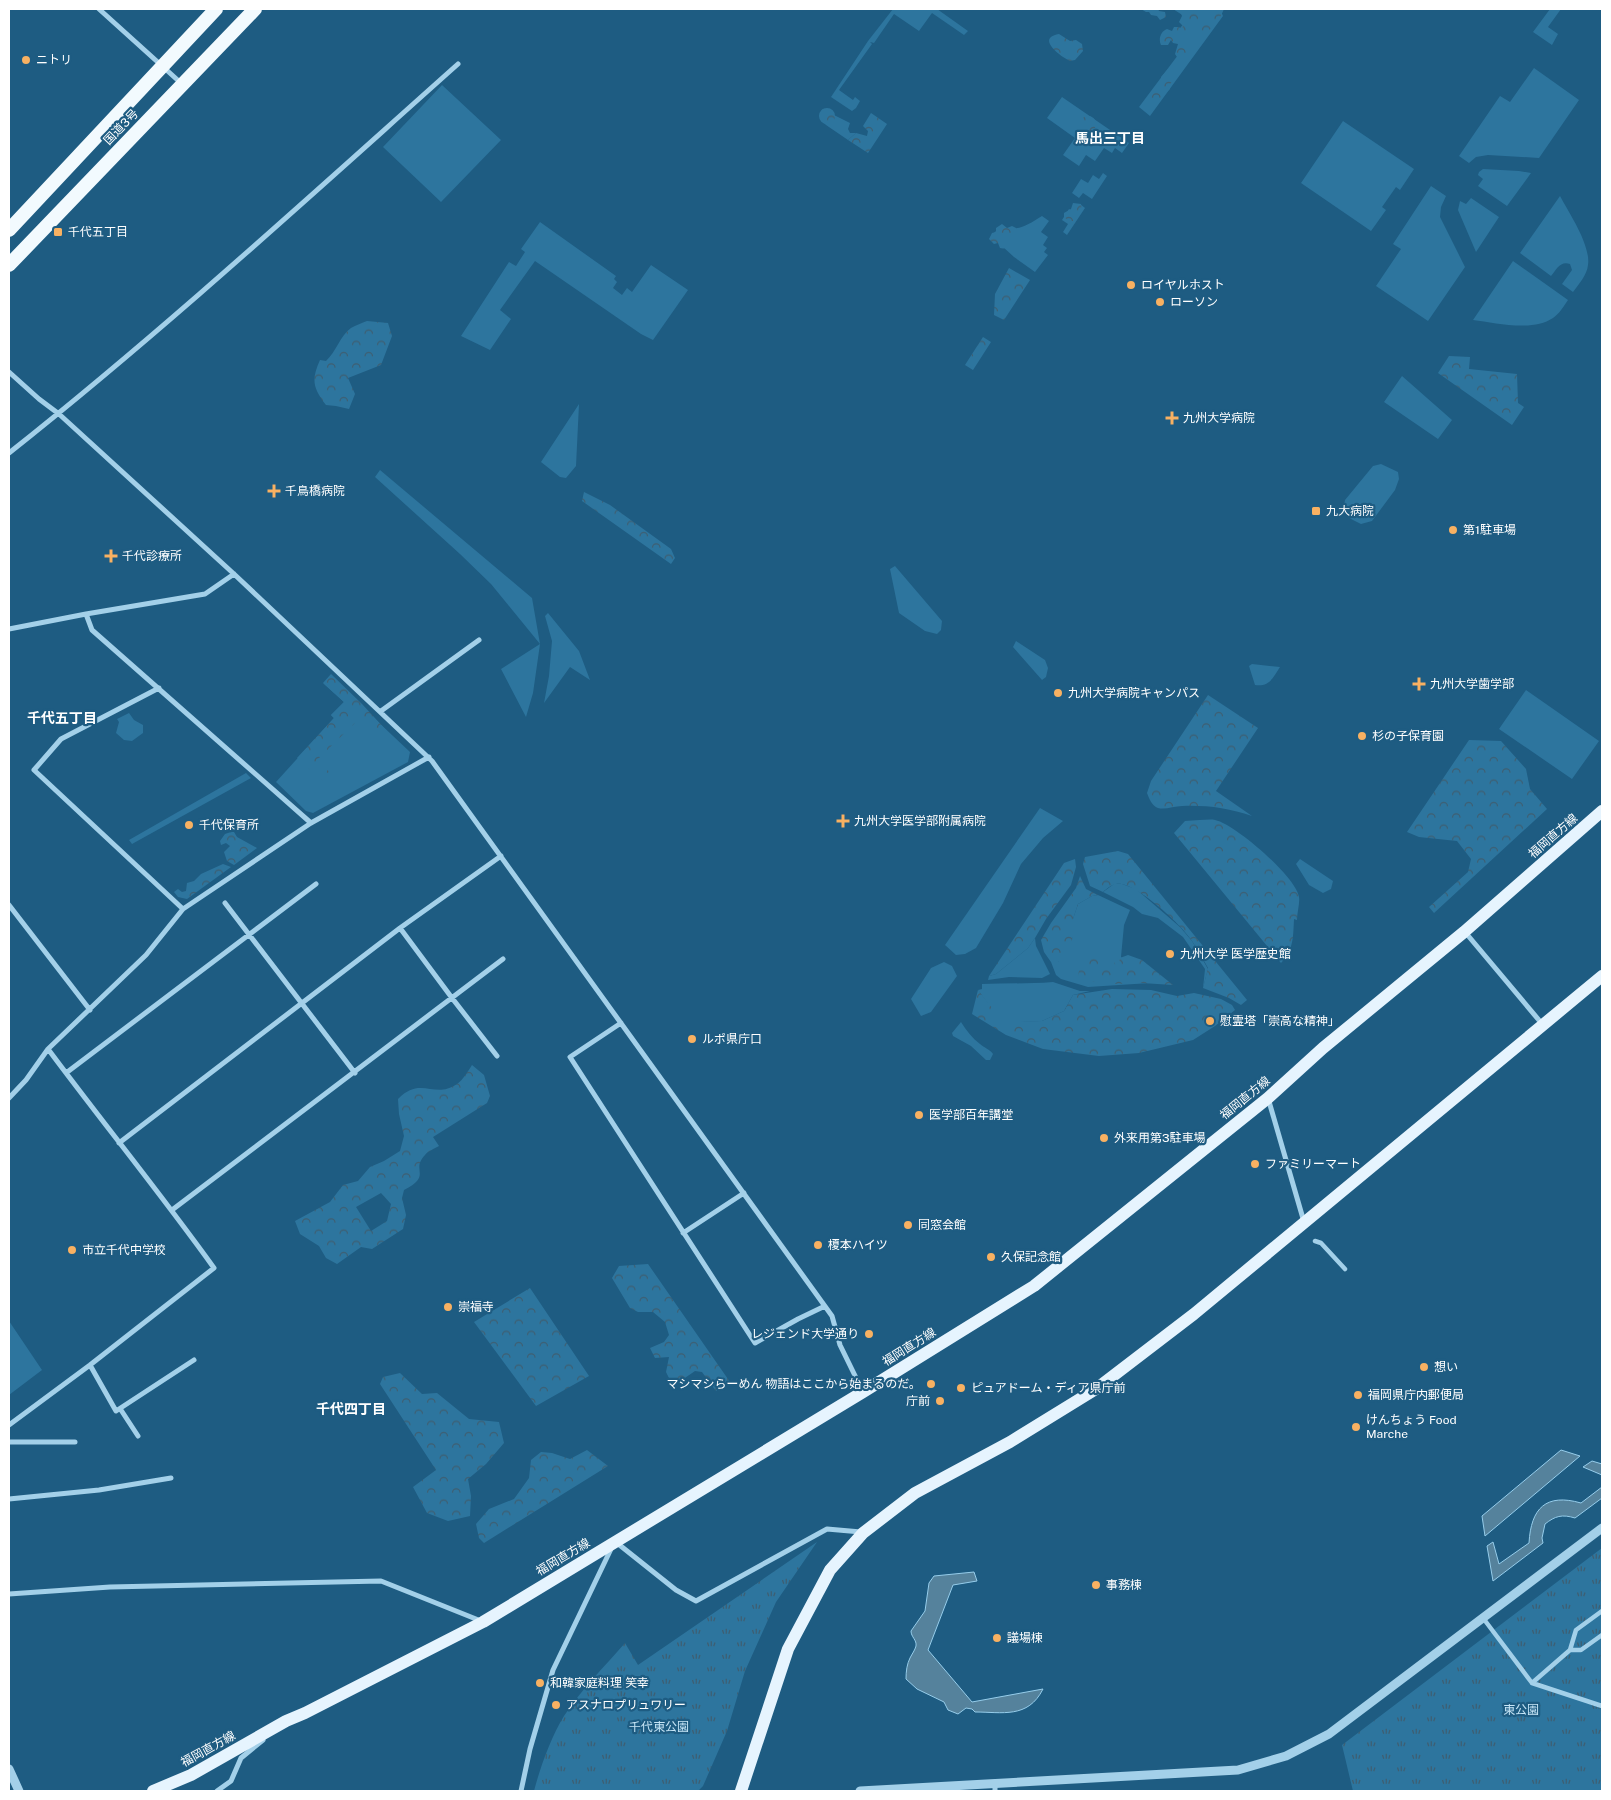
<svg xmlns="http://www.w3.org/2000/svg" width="1611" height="1800" font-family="'Public Sans','Noto Sans JP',sans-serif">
<defs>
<pattern id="forest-crowns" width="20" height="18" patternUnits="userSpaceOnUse" patternTransform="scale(1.25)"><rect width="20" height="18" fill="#2d759e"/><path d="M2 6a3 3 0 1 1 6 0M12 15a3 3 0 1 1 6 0" fill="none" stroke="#3e5e71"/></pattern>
<pattern id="park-tufts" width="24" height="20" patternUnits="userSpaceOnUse" patternTransform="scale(1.25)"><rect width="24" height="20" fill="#2d759e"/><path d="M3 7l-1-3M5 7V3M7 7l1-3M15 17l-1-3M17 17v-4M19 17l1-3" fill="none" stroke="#3e5e71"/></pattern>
</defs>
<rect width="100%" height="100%" fill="#1e5c82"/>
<!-- grass -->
<path fill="#2d759e" d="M893,9H937L968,31L964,35L932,13L919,31L894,14L874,43L870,42L872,44L839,90L853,100L855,97L860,101L856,108L852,111L831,97L868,41Z
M1173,9H1220L1223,16L1150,116L1139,107L1184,47L1173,39L1187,18Z
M1550,9H1561L1548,27L1558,34L1552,45L1533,32Z
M1534,68L1579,100L1539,158L1488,155L1476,157L1469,163L1459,156L1500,96L1510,102Z
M442,85L501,140L441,202L383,147Z
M1062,97L1129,143L1122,153L1115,148L1112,153L1104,148L1095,161L1086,155L1079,166L1063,155L1075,138L1047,118Z
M822,109L850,123L848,129L850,133H856L848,140L826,125L821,120Z
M1343,121L1414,169L1400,190L1396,187L1382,207L1386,210L1371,231L1301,183Z
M1483,169L1519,171L1531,173L1507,206L1478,186L1483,179L1478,175L1479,172Z
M1103,173L1107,176L1092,199L1083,193L1079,198L1072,193L1081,179L1088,183L1093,175L1099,179Z
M1431,186L1446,196L1441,207L1440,217L1465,267L1428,321L1376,286L1401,249L1393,244Z
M1560,196C1569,213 1591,245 1588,265C1587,275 1579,284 1573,292L1562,284L1572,270L1570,264C1560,261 1557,269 1551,276L1520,253Z
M1471,198L1499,217L1476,252L1458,210L1460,201L1466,204Z
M1080,204L1085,208L1067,235L1063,232L1068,224L1062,220L1069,209L1074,212Z
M1042,216L1049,221L1041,232L1048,237L1043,245L1047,248L1044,252L1048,255L1035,272L1014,257L991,236L999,228C1019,231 1026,226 1042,216Z
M540,222L616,276L614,279L617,282L613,288L622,295L627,288L632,292L651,265L688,290L653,340L641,334L535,261L500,310L511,319L490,350L461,336L509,262L516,266L525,252L521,249Z
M1513,261L1568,300C1564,306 1559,314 1553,318C1532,332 1496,323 1473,320Z
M1402,376L1452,420L1438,439L1384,402Z
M579,404L576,466L566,478L560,477L541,462Z
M1381,464L1398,472L1399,479L1395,490L1372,521L1361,524L1351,519L1343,511L1345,500L1373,466Z
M380,470L532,598L540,644L533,693L526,717L501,669L540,644L491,584L460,554L375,477Z
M895,566L942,621L941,630L937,634L925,631L899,613L890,569Z
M548,613L579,651L590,680L570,667L544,703L549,676L552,641L545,616Z
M1016,641L1045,660L1048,668L1046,677L1042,680L1013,647Z
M1252,664L1280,667C1273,678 1269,687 1255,685L1249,666Z
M323,683L357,702L410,752L408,762L313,813L306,811L276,782L334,718L331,715L344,702Z
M1526,690L1599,741L1572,779L1499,729Z
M129,713L134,720L143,725V733L132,741L124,740L116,733L119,722L117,719Z
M246,773L251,778L132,844L129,840Z
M1040,808L1063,821L1043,838L1021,864L1003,903L976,948L965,954L956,955L945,945Z
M1300,859L1333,881L1331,889L1323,893L1309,885L1296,864Z
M1114,884H1122L1136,889L1180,927L1192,941L1208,969L1203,988L1205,969L1183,937L1158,918L1142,914L1133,907L1103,892Z
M1098,895L1130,910L1124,925L1121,957L1150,983L1088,987L1061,979L1056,975L1051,962H1058L1073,937V919L1078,904L1092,896Z
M1035,938L1036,946L1050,974L1042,978L1009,977L988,980L989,976L996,974L1028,948Z
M944,962L952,966L957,976L931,1012L921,1016L911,999L931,968Z
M1053,982L1080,991H1090L1073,995L1064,1011L1042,1021L1002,1023L978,990L982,989V984C1006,983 1029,984 1053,982Z
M961,1022C966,1030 972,1038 980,1044C984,1048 990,1049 993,1054L990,1060H986L971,1046L953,1036L952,1033Z
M9,1321L42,1370L9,1395Z"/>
<!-- forest -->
<path fill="url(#forest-crowns)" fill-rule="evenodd" d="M1141,9H1158L1159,11L1165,12L1166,17L1160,20L1157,16L1151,15L1149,12H1146Z
M1174,9H1224L1219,20L1213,24V27L1209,30L1206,36H1199L1197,31L1194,30L1191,34L1182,36V42L1193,45L1195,49L1192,55L1187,56L1188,63L1182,66L1177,62V57L1175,54L1178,44L1173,43L1171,40L1168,45H1161C1158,39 1161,31 1167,29L1172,31L1174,27H1178L1182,28L1183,26L1179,22L1182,16L1180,10Z
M1059,34L1070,41L1076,40L1082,44L1083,51L1075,60L1070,61C1061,57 1035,38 1059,34Z
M1168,69L1175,70L1177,77L1170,84V89L1160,98L1159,102L1153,106L1148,101V97L1153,94V89L1161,82V77Z
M819 116a8 8 0 1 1 16 0a8 8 0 1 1-16 0Z
M871,113L887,124L868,153L848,140L856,133L867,136L868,131L863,126Z
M1080 124a8 8 0 1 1 16 0a8 8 0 1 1-16 0Z
M1073,203L1081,204L1082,211L1076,215L1073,221H1069L1064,217V213L1071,209Z
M1002,224L1007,228L1012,226L1016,228L1018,231C1016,239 1010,251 1000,248L998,243L994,244L989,239L992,233L996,232V228Z
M1009,268L1030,280L1004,320L994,315L995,294Z
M367,321L388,323L392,336L381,365L348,378L355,394L349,409L336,406L326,405C313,388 311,380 320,360L326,361C336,352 340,336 351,328C356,325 362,323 367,321Z
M983,337L991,342L973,370L965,365Z
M1449,356L1470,357L1469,369L1517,374L1518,403L1524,407L1512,425L1438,373Z
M584,492L610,505L671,549L675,558L671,564L582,501Z
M331,674L362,704L386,730L382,738L360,718L317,760L338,780L331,788L297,758L334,718L331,715L344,702L323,683Z
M1208,695L1258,728L1216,791L1252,816C1229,808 1206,805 1182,806C1174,806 1165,810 1158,808C1152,806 1149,798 1147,793L1151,781Z
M1469,740L1501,741L1526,769L1530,789L1547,809L1434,913L1429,907L1468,872L1471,859L1457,841L1419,837L1407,832Z
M1200,820C1205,820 1211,819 1215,820C1235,824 1296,877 1299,897C1300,903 1297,913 1297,920L1294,919C1293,937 1294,949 1281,963L1174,833L1185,821Z
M231,832H234L237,837L257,848L234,865L227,861L224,852L230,846L226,843L221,845L220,841L225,834Z
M1118,851L1128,854L1247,1000L1241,1005L1229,998L1203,988L1208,968C1203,959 1198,950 1192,941C1183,926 1134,880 1116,884C1111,885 1106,889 1103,892L1090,886L1083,864L1085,857Z
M1075,859L1076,867L1071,885L1046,919L1035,938L1028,948L996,974L989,976L1064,863Z
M223,864L231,867L187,899L178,897L174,892L178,889L182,892L186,891L187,883L194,881L201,874Z
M1080,876L1086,889L1098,895L1092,896L1078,904L1073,919V937L1067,955L1058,962H1051L1044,952L1041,940L1051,923L1076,888Z
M1093,954L1113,960L1117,967C1111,981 1089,987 1078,976C1080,965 1082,957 1093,954Z
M1128,955L1142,960L1173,985L1142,983L1114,984L1122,978L1118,970L1120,958Z
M1112,989L1151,990L1177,996L1194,993L1221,999L1232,1005L1235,1010L1215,1026L1193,1040L1139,1053L1099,1056L1043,1049L1006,1035L972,1014L978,990L1003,1022L1042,1021L1064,1011L1073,995Z
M472,1065L484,1075L490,1096L487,1103L433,1137L439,1146C434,1149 428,1151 425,1155C410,1171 433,1175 404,1190L402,1198L406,1215L403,1229L372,1249L361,1247L337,1264L326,1258L319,1246L300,1234L295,1221L330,1202L343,1185L358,1181L370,1167L384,1161L400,1151L404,1136L399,1114L398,1099C421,1075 434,1100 457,1084C463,1080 468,1071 472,1065ZM381,1193L391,1204L387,1221L371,1231L356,1207Z
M648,1264L730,1382L716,1391L702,1372L695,1371L673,1386L666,1372L669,1357L655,1358L650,1348L664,1342L669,1335L665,1322L653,1312H638L630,1308L612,1278L619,1266Z
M530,1288L589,1376L536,1406L474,1322Z
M400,1373L422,1394L437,1393L469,1419L499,1422L504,1443L486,1464L468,1479L471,1496L470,1516L448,1521L427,1513L413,1487L436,1470L380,1384L383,1377Z
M587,1450L608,1466L484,1543L479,1538L476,1524L489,1509L514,1499L529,1478L531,1460L541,1452L552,1453L570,1459Z"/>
<!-- park -->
<path fill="url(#park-tufts)" d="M817,1542L776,1602L745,1671L727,1731L703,1786L698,1791H534C540,1768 551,1737 564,1716C581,1690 604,1667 625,1643L638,1665Z
M1602,1548V1791H1353L1342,1745Z"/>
<!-- water -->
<path fill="#55829c" stroke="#96cdeb" d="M1561,1450L1580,1456L1485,1536L1482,1516Z
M1592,1461L1602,1464V1475L1583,1467Z
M1602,1487V1498L1575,1518C1562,1514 1555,1516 1545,1524L1542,1538L1543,1543L1493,1581L1487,1546L1493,1542L1499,1564L1529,1543C1531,1508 1546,1493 1581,1503Z
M974,1572L977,1581L953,1585L928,1650L972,1702L1043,1689C1028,1719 1002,1712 975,1712L972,1709L966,1708L958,1714L948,1710L944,1702L917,1689L906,1679C906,1671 907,1664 910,1658C912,1654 915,1650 916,1646C917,1640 911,1637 911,1631L925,1611L929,1583L934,1576Z"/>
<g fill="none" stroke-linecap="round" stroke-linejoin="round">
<!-- pedestrian -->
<path stroke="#a3d0e9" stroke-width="4.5" d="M1315,1241L1321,1243L1345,1269
M1483,1618L1532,1683L1570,1650H1581L1602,1635
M1570,1650L1576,1630L1602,1611
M1532,1683L1602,1706"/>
<!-- minor -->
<path stroke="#a3d0e9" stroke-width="5" d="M99,9L182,84
M9,372L39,399L59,414L234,574L432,761L832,1316L840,1345L863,1392
M9,453C164,330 310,196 458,64
M86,614L92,630L311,823
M9,629L86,614L205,594L234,574
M159,688L61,739L34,770L183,909
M381,711L479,640
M225,903L355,1073
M9,905L90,1010
M400,928L452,998L497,1056
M1465,932L1543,1025
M621,1023L570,1057L755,1343L798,1319L825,1306
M66,1073L316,884
M9,1098L26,1080L48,1049L146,955L183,909L311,823L429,757
M1268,1098L1304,1222
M119,1143L400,928L501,856
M172,1210L503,959
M683,1233L744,1193
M90,1365L116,1411L194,1360
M121,1410L138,1436
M9,1425L90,1365L214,1268C161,1194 103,1123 48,1049
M9,1442H75
M9,1499L99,1490L171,1478
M617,1543L676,1590L696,1601L827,1529L861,1532
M9,1594L110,1587L381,1581L481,1621
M217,1791L231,1781L241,1758L263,1740
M521,1791L530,1749L553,1670L611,1549
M995,1791V1783"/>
<!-- tertiary -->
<path stroke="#a3d0e9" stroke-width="9" d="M9,1769L19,1791
M860,1791L1238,1770L1286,1756L1329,1734L1602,1528"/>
<!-- primary -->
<path stroke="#e6f4fe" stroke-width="12" d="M153,1791L191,1775L286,1721L305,1713L483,1622L863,1392L1034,1286L1268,1098L1323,1048L1464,932L1602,811
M741,1791L788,1649L830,1570L863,1533L915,1493L1010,1442L1096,1389L1194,1314L1602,976"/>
<!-- trunk -->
<path stroke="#f2fafe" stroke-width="14" d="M9,230L216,9
M9,265L255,9"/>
</g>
<!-- markers -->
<g fill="#f8b162" stroke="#1e5c82" stroke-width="2">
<circle cx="26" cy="60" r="5"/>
<rect x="53" y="227" width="10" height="10" rx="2.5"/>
<circle cx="1131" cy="285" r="5"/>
<circle cx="1160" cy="302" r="5"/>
<path d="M1169.5 410.5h5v5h5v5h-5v5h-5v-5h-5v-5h5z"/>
<path d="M271.5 483.5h5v5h5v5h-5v5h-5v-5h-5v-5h5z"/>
<rect x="1311" y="506" width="10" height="10" rx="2.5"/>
<circle cx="1453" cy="530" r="5"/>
<path d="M108.5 548.5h5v5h5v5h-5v5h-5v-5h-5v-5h5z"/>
<path d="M1416.5 676.5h5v5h5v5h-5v5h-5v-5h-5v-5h5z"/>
<circle cx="1058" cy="693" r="5"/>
<circle cx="1362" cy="736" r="5"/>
<path d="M840.5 813.5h5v5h5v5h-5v5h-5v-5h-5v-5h5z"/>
<circle cx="189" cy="825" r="5"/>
<circle cx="1170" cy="954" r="5"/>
<circle cx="1210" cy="1021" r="5"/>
<circle cx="692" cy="1039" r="5"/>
<circle cx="919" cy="1115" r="5"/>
<circle cx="1104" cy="1138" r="5"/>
<circle cx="1255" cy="1164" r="5"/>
<circle cx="908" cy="1225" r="5"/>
<circle cx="818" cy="1245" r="5"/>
<circle cx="72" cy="1250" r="5"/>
<circle cx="991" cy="1257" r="5"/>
<circle cx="448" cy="1307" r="5"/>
<circle cx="869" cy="1334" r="5"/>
<circle cx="1424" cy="1367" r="5"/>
<circle cx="931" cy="1384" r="5"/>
<circle cx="961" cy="1388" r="5"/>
<circle cx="1358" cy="1395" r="5"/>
<circle cx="940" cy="1401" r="5"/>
<circle cx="1356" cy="1427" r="5"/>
<circle cx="1096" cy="1585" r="5"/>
<circle cx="997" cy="1638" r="5"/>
<circle cx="540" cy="1683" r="5"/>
<circle cx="556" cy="1705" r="5"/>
</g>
<g text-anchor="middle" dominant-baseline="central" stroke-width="4.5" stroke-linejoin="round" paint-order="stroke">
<!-- poi labels -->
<g font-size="12" fill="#fff" stroke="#1e5c82" text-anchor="start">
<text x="36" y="60">ニトリ</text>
<text x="68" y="232">千代五丁目</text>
<text x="1141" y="285">ロイヤルホスト</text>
<text x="1170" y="302">ローソン</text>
<text x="1183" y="418">九州大学病院</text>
<text x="285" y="491">千鳥橋病院</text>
<text x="1326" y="511">九大病院</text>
<text x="1463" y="530">第1駐車場</text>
<text x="122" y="556">千代診療所</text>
<text x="1430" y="684">九州大学歯学部</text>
<text x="1068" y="693">九州大学病院キャンパス</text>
<text x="1372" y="736">杉の子保育園</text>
<text x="854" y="821">九州大学医学部附属病院</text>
<text x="199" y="825">千代保育所</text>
<text x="1180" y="954">九州大学 医学歴史館</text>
<text x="1220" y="1021">慰霊塔「崇高な精神」</text>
<text x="702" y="1039">ルポ県庁口</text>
<text x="929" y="1115">医学部百年講堂</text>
<text x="1114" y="1138">外来用第3駐車場</text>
<text x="1265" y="1164">ファミリーマート</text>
<text x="918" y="1225">同窓会館</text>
<text x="828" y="1245">榎本ハイツ</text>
<text x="82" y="1250">市立千代中学校</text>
<text x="1001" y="1257">久保記念館</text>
<text x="458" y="1307">崇福寺</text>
<text x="859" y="1334" text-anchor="end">レジェンド大学通り</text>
<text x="1434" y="1367">想い</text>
<text x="921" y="1384" text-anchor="end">マシマシらーめん 物語はここから始まるのだ。</text>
<text x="971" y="1388">ピュアドーム・ディア県庁前</text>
<text x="1368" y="1395">福岡県庁内郵便局</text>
<text x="930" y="1401" text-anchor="end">庁前</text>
<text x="1366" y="1420">けんちょう Food<tspan x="1366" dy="14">Marche</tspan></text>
<text x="1106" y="1585">事務棟</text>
<text x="1007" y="1638">議場棟</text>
<text x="550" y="1683">和韓家庭料理 笑幸</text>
<text x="566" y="1705">アスナロプリュワリー</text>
</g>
<!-- street labels -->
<g font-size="12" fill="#fff" stroke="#1e5c82">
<text transform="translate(121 127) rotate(-46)">国道3号</text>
<text transform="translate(1553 836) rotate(-41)">福岡直方線</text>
<text transform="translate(1245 1098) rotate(-39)">福岡直方線</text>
<text transform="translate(909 1347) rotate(-32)">福岡直方線</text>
<text transform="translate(563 1557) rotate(-31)">福岡直方線</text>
<text transform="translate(208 1749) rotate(-29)">福岡直方線</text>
</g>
<!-- park labels -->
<g font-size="12" fill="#c7e6f7" stroke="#1e5c82">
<text x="1521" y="1710">東公園</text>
<text x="659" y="1727">千代東公園</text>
</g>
<!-- neighbourhood labels -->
<g font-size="14" font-weight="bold" fill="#fff" stroke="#1e5c82">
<text x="1110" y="138">馬出三丁目</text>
<text x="62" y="718">千代五丁目</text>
<text x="351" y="1409">千代四丁目</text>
</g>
</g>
<!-- border -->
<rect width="1611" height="1800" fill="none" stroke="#ffffff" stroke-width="20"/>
</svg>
